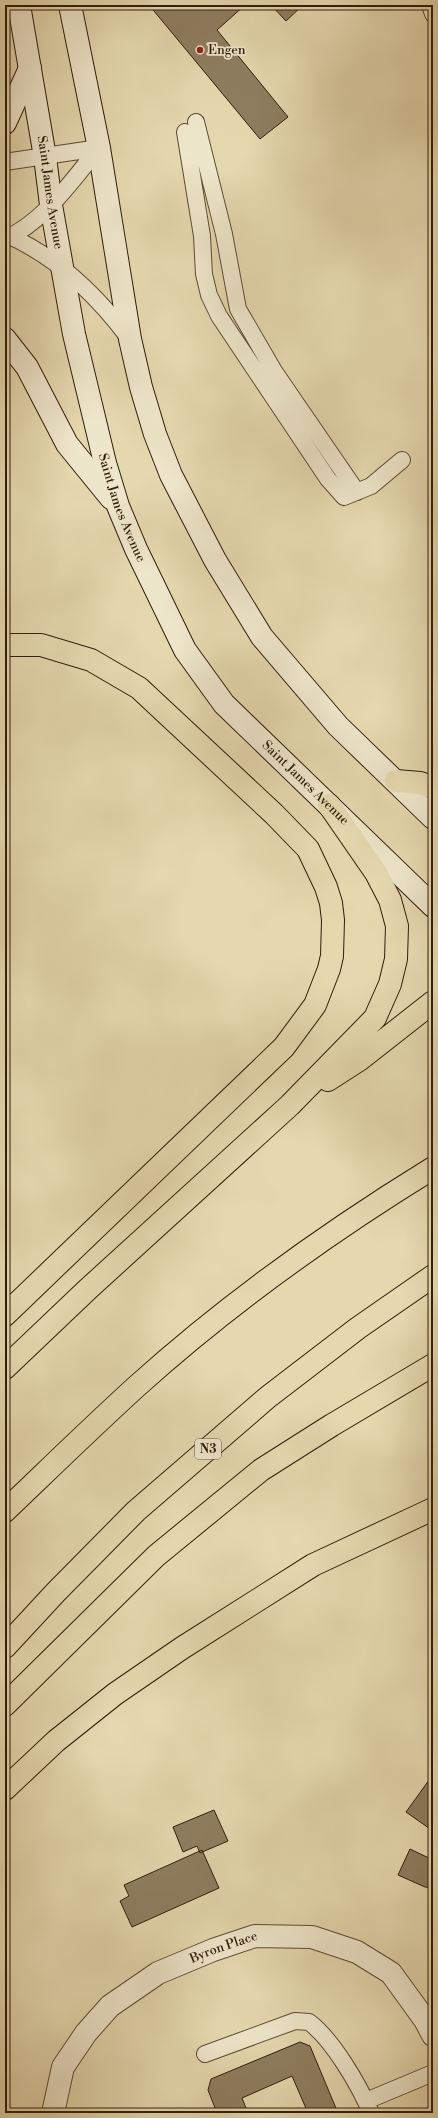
<svg xmlns="http://www.w3.org/2000/svg" width="438" height="2118" font-family="'Libre Bodoni',serif">
<rect width="100%" height="100%" fill="#e5d8af"/>
<filter id="stains"><feTurbulence type="fractalNoise" baseFrequency=".005" numOctaves="4"/><feColorMatrix values="0 0 0 0 .2 0 0 0 0 .09 0 0 0 0 .02 0 0 0 .5 -.17"/></filter>
<radialGradient id="worn" r=".72"><stop offset=".6" stop-color="#630" stop-opacity="0"/><stop offset="1" stop-color="#630" stop-opacity=".3"/></radialGradient>
<!-- building -->
<path fill="#8e7e60" stroke="#301c0a" d="M149,5H245L217,30L288,117L260,139Z
M271,5H303L286,21Z
M432,1776L433,1777V1831L406,1812Z
M214,1810L228,1841L200,1853L197,1846L183,1852L173,1827Z
M410,1849L433,1860V1888L425,1887L398,1875Z
M202,1850L219,1888L132,1927L120,1901L129,1896L124,1885Z
M300,2042L310,2046L338,2113H308L292,2076L242,2098L248,2113H217L208,2090L211,2079Z"/>
<g fill="none" stroke-linecap="round" stroke-linejoin="round">
<!-- lane casing -->
<g stroke="#5d4b33" stroke-width="18">
<path id="lane" d="M430,5L433,14
M196,122L224,234L238,309L274,371L357,492
M185,132L202,236L204,274L209,295L219,316L328,479L344,497L371,486L402,460
M5,162L99,148
M5,234C56,256 95,293 128,337
M5,239C45,221 72,180 99,148
M205,2054L295,2021L309,2022C333,2040 359,2085 371,2113
M366,2101L433,2073"/>
</g>
<!-- street casing -->
<g stroke="#5d4b33" stroke-width="24">
<g id="street">
<path id="s1" d="M53,2113L63,2067L86,2033L110,2006L158,1973L213,1950L255,1936L312,1937L357,1952L391,1973L425,2020L433,2035"/>
</g>
</g>
<!-- secondary casing -->
<g stroke="#301c0a" stroke-width="24">
<g id="secondary">
<path id="s2" d="M19,5L45,157L51,205L74,334L105,463L118,506L136,549L185,650L224,704L433,906"/>
<path d="M70,5L99,148L130,339L141,387L155,434L171,475L215,560L262,637L338,726L433,818"/>
<path d="M5,123L30,68"/>
<path d="M5,339L27,367L67,444L111,498"/>
</g>
</g>
<!-- highway casing -->
<g stroke="#301c0a" stroke-width="24">
<path id="highway" d="M5,645H41L91,660L139,688L274,814L308,849L326,887L331,903L333,920L332,956L329,969L315,1005L284,1047L5,1315
M396,781L420,783L433,787
M328,1080L359,1060L433,1002
M5,1368L88,1289L290,1105L375,1018L390,984L396,959L397,926L390,900L376,873L329,805
M5,1511C49,1469 92,1427 137,1386C228,1304 329,1232 433,1168
M5,1647L56,1592L136,1511L268,1397L358,1328L433,1276
M5,1705L156,1556L261,1470L332,1425L433,1365
M5,1789L56,1741L115,1694L182,1648L313,1565L433,1509"/>
</g>
<!-- lane -->
<use href="#lane" stroke="#eee6cb" stroke-width="16"/>
<!-- street -->
<use href="#street" stroke="#eee6cb" stroke-width="22"/>
<!-- secondary -->
<use href="#secondary" stroke="#eee6cb" stroke-width="22"/>
<!-- highway -->
<use href="#highway" stroke="#e5d8af" stroke-width="22"/>
</g>
<!-- markers -->
<circle fill="#8f2418" stroke="#eee6cb" stroke-width="1.5" cx="200" cy="50" r="4"/>
<g text-anchor="middle" dominant-baseline="central" stroke-width="3.5" stroke-linejoin="round" paint-order="stroke">
<!-- shield labels -->
<rect fill="#eee6cb" stroke="#695944" stroke-width="1" x="195" y="1439" width="26" height="20" rx="3"/>
<g font-size="12" font-weight="bold" fill="#301c0a">
<text x="208" y="1449">N3</text>
</g>
<!-- poi labels -->
<g font-size="13" fill="#301c0a" stroke="#eee6cb" text-anchor="start">
<text x="208" y="50">Engen</text>
</g>
<!-- street labels -->
<g font-size="13" fill="#301c0a" stroke="#eee6cb">
<text stroke="none"><textPath href="#s2" startOffset="190">Saint James Avenue</textPath></text>
<text stroke="none"><textPath href="#s2" startOffset="514">Saint James Avenue</textPath></text>
<text stroke="none"><textPath href="#s2" startOffset="850">Saint James Avenue</textPath></text>
<text stroke="none"><textPath href="#s1" startOffset="253">Byron Place</textPath></text>
</g>
</g>
<!-- margin -->
<rect width="438" height="2118" fill="none" stroke="#e5d8af" stroke-width="20"/>
<rect x="6" y="6" width="426" height="2106" fill="none" stroke="#301c0a" stroke-width="2"/>
<rect x="10" y="10" width="418" height="2098" fill="none" stroke="#301c0a"/>
<rect width="100%" height="100%" filter="url(#stains)"/>
<rect width="100%" height="100%" fill="url(#worn)"/>
</svg>
